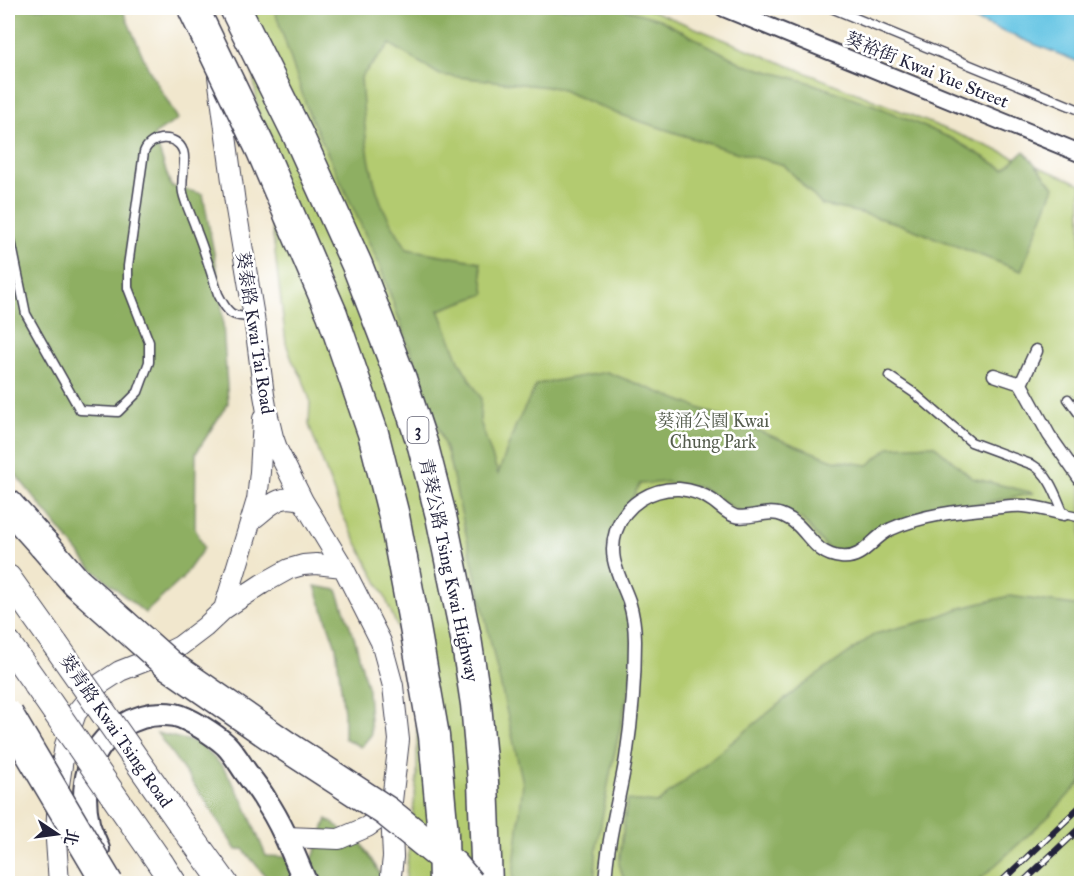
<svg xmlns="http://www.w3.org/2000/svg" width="1089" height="891" font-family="'IM FELL Great Primer','Noto Serif TC',serif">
<rect width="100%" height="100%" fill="#fff"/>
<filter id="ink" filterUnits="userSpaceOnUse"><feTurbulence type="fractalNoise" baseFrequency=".0167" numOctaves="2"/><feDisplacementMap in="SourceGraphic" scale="12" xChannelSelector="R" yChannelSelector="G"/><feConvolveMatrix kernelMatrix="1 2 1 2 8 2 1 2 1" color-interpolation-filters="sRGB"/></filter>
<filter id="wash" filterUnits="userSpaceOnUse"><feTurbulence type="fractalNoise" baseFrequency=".008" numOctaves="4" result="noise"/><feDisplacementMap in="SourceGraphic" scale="24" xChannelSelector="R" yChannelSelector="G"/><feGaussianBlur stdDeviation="1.35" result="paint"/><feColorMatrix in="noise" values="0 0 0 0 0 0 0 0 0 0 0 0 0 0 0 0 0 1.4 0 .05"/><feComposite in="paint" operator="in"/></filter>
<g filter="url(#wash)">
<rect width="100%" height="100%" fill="#f1e7cd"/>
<!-- green -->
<path fill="#b3cb70" stroke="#6a7656" stroke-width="1.5" d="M243,8H646L1081,184V883H405L417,776V720L410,676L398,629L385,597L341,512L309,425L310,400L302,377L292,360L286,343L254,80Z"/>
<!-- forest -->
<path fill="#8eaf62" stroke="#58684e" stroke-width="1.5" d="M8,8H122L148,68L178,119L154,135L171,186L203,194L221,291L228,403L196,453L195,528L204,548L182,579L145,613L90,567L8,465Z
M277,8H620L659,19L745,65L805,81L876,106L953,139L1004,169L1024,151L1054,187L1021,271L899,224L861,213L822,205L784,165L728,150L615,113L557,88L440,75L390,44L361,77C364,120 366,165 382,205C388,220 399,235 407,249L480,262L485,294L439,310L460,363L481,398L480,421L498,474L516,425L537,384L607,372L833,460L868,465L890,447L934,445L972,478L1034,493L922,515L877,530L856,553L828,549L802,519L779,509L744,514L701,488L667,482L640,484L606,546L618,582L632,614L634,665L611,769L597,845L594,883H514L513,876L523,783L448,455L380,266L308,111L275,11Z
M315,586L337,590L355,640L368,690L371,735L361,747L344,738V713L336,647Z
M1009,596L1081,606V782L1049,816L976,883H625L619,864L627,800L657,803L795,691L875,634L928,620L958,609Z
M157,733L199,743L223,767L243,800L266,856L313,858L327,819L361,843L386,883H271L243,849L236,850L207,803Z"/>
<!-- water -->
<path fill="#65c5e4" stroke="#447490" stroke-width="1.5" d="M945,8H1081V63Z"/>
</g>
<g filter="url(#ink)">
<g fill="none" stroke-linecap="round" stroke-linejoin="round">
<!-- service casing -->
<g stroke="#414051" stroke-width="11">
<path id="service" d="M831,8L1082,111
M8,226L26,314L80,410L118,412L138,392L149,362V342L128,288V266L144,152C150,135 177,134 183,151C187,161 180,180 183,193C186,206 193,219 197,232C205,252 211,273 218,294C228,314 231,317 253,317
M889,376L914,393L971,442L1033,465C1050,475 1056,496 1064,514L1082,518
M1068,399L1082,418"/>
</g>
<!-- pedestrian casing -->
<g stroke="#414051" stroke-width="15">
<path id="pedestrian" d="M994,375L1021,384L1036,351
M1021,384L1049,435L1082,482
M605,884C607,841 619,800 626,758C632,719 635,680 635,641C635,627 633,614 629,601C620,576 607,559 616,531C625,504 651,488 679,489C691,490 703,494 713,501C720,506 726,513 735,516C752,520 768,508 784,516C808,526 812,555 841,557C864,560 872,537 891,529C922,515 958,511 992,508C1003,507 1014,505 1024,506C1037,507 1051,511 1064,514"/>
</g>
<!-- minor casing -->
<g stroke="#414051" stroke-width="20">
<path id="minor" d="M724,8L1082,154"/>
</g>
<!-- tertiary casing -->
<g stroke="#414051" stroke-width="22">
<path id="tertiary" d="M218,76L235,203L254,317L264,395L267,412L273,437L278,451L303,501L343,567L381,642L393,686L399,740L391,810L393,857L390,884
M253,519C270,506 280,492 303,501
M224,609L257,500L260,472L263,419
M286,837L339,839L367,827L391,810
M59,884L56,840L58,792L65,745L76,713L100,684L120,671L166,653L180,646L205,627L224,609L262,584L289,569L303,565L316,564L343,567"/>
</g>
<!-- secondary casing -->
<g stroke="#414051" stroke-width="26">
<path id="secondary" d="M98,849C95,840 90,832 88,823C84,805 84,786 89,769C100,732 138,709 175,715C189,718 215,735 226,745C233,752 239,762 245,771C252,781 260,790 266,801C283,826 294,856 306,884"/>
</g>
<!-- primary casing -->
<g stroke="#414051" stroke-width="28">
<path id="primary" d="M8,578L55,644
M8,644L37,685
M180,822L225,884
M161,864L174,884"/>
</g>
<!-- motorway casing -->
<g stroke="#414051" stroke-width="33">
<path id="motorway" d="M235,8L298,135L357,265L401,379L423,446L441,516L466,638L476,704L483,782L487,884
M8,505L44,545"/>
</g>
<!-- service -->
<use href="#service" stroke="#fff" stroke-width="8"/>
<!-- pedestrian -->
<use href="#pedestrian" stroke="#fff" stroke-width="12"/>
<!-- minor -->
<use href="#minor" stroke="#fff" stroke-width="16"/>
<!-- tertiary -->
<use href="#tertiary" stroke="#fff" stroke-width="20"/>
<!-- secondary -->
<use href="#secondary" stroke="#fff" stroke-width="22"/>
<!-- primary -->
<use href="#primary" stroke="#fff" stroke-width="26"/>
<!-- motorway -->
<use href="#motorway" stroke="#fff" stroke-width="30"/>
<!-- rail casing -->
<g stroke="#22223b" stroke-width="7">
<path id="rail" d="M999,884L1082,805
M1021,884L1082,826
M1075,884L1082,877"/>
</g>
<!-- rail -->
<use href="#rail" stroke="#fff" stroke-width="4.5" stroke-dasharray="14" stroke-linecap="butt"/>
<!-- primary-bridge casing -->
<g stroke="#414051" stroke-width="28" stroke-linecap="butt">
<path id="primary-bridge" d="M55,644L180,822
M37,685L161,864"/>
</g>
<!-- motorway-bridge casing -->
<g stroke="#414051" stroke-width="33" stroke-linecap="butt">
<path id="motorway-bridge" d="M193,8L262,151L332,314L373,433L394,516L414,622L434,736L443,834L444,884
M44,545L76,582L169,665L286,746L386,811L454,866L469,884
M8,715L108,884"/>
</g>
<!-- primary-bridge -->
<use href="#primary-bridge" stroke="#fff" stroke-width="26"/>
<!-- motorway-bridge -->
<use href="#motorway-bridge" stroke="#fff" stroke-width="30"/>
</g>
</g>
<g text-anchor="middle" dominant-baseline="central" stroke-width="5" stroke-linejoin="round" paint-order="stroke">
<!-- shield labels -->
<rect fill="#fff" stroke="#646476" stroke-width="1.5" x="407.5" y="417" width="21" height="26" rx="4.5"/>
<g font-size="16" font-weight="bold" fill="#22223b">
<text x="418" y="430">3</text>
</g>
<!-- street labels -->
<g font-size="18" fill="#22223b" stroke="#fff">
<text transform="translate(927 70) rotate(22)">葵裕街 Kwai Yue Street</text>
<text transform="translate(255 333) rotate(81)">葵泰路 Kwai Tai Road</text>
<text transform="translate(449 570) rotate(78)">青葵公路 Tsing Kwai Highway</text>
<text transform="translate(116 731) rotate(55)">葵青路 Kwai Tsing Road</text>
</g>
<!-- park labels -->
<g font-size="18" fill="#555d4e" stroke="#fff">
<text x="713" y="421">葵涌公園 Kwai<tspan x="713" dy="21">Chung Park</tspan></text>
</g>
</g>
<!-- margin -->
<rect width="1089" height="891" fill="none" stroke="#fff" stroke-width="30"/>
<!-- north arrow -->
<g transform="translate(57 834) rotate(103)" stroke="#ffffff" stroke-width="4.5" paint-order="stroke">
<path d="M0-4.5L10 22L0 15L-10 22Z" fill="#22223b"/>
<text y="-9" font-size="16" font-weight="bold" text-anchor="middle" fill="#22223b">北</text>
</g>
</svg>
